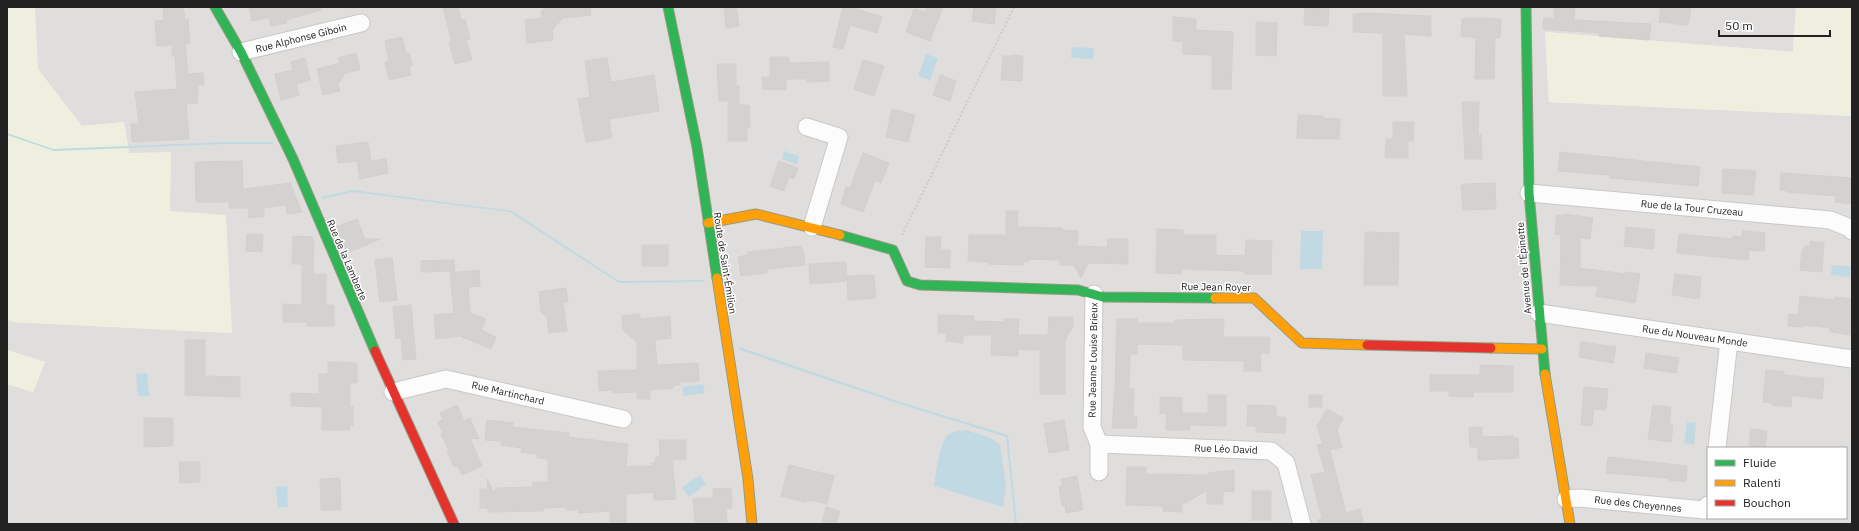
<svg xmlns="http://www.w3.org/2000/svg" width="1859" height="531" font-family="'IBM Plex Sans',sans-serif">
<rect width="100%" height="100%" fill="#f0eeeb"/>
<!-- residential -->
<path fill="#dfdedc" fill-rule="evenodd" d="M35,7H1796L1793,52L1545,32L1549,102L1852,116V524H7V384L33,392L45,362L7,350V320L14,322L232,333L170,211L129,153L124,122L82,126L37,69ZM1708,448H1846V518H1708Z"/>
<!-- farmland -->
<path fill="#eeefdf" d="M7,7H35L38,69L82,126L124,122L129,153L171,152L170,211L226,215L232,333L14,322L7,320Z
M1796,7H1852V116L1549,102L1545,32L1793,52Z
M7,350L45,362L33,392L7,384Z"/>
<!-- parking -->
<path fill="#e0dfde" d="M791,135L835,150L818,207L801,203L811,157L787,146Z"/>
<!-- water -->
<path fill="#c0d9e2" d="M1072,47L1094,48L1093,59L1071,58Z
M926,54L938,58L930,80L918,76Z
M7,133L53,149L228,142H273V144H224L54,151L7,135Z
M784,151L799,156L797,164L782,159Z
M353,190L512,211L619,281L704,280V282L619,283L510,212L353,192L322,199L321,197Z
M1301,231H1323L1322,269H1300Z
M1832,265L1851,267L1850,277L1831,275Z
M739,347L897,401L1008,435L1017,524H1015L1006,437L900,404L740,350Z
M147,373L149,396H138L136,374Z
M703,384L705,393L684,396L682,387Z
M1687,422L1696,423L1694,445L1684,443Z
M966,430L991,438L1000,445L1006,485L1003,507L934,486C936,474 939,447 946,437C950,431 959,431 966,430Z
M700,475L706,484L689,497L682,487Z
M287,486L288,507L278,508L276,487Z"/>
<!-- building -->
<path fill="#d4d2d0" stroke="#d3d0cc" d="M183,7L185,19H188L190,43L185,44L188,74L203,73L204,85H198L197,103L186,104L189,139L132,142L131,124H139L135,92L177,89L175,56H172V45L157,46L155,21L164,20L163,8Z
M249,7H320L321,10L286,20L287,23L271,26L269,18L252,21Z
M443,7H458L461,20L465,19L470,39L466,40L472,60L455,64L449,42H452Z
M543,7H590L591,15L563,18L552,30L553,40L527,43L525,20L542,18L541,10H544Z
M724,7H736L739,26L726,28Z
M843,7H850L882,17L877,33L850,25L843,49L833,47Z
M927,7H943L930,41L906,32L914,9L925,12Z
M974,7H996L994,24L972,21Z
M1554,7H1575L1574,20L1651,24L1649,40L1599,36L1600,33L1543,29L1544,18L1554,19Z
M1661,7H1691L1688,25L1659,22Z
M1305,8L1329,9L1328,26L1304,25Z
M1363,13L1431,16V36L1404,34L1407,96H1383V33L1353,32V14Z
M1173,17L1196,19V30L1233,32L1231,89H1212V55L1183,54V42L1173,41Z
M1471,18L1501,19L1500,38H1495L1494,79H1475L1476,38L1461,36L1462,19Z
M1256,22L1277,23L1276,56L1256,55Z
M402,37L406,54L409,53L412,65L409,66L411,75L389,80L385,62L389,61L385,41Z
M356,53L360,70L345,73L338,84L340,91L323,95L317,69L340,63L338,58Z
M1012,55L1023,56L1022,81L1001,80L1003,56H1012Z
M770,57H789V63L829,62V81L807,82V79H786V90L763,89L762,77H770Z
M305,58L310,80L296,84L299,95L281,100L275,74L293,70L291,62Z
M607,58L611,82L654,75L659,111L609,119L612,138L586,142L578,99L590,97L585,61Z
M863,60L884,66L874,96L854,89Z
M717,64H736V86H739V105H749L750,127L747,128V141H728V101H719Z
M940,75L956,81L950,101L933,95Z
M1462,102H1479L1478,135H1481L1482,159H1465Z
M892,109L915,115L908,142L886,137Z
M1298,115L1323,116V118L1340,119L1339,139L1297,138Z
M1393,122H1414L1413,141H1408V158L1385,157L1386,139H1393Z
M368,142L371,161L386,159L388,173L360,179L357,161L338,163L336,146Z
M1560,152L1700,167L1698,186L1610,178V175L1558,171Z
M863,153L889,163L881,183L875,181L863,212L841,204L846,187L850,188Z
M242,161L243,189L290,183L302,212L287,214L286,205L264,208V216L248,218L249,208H229L230,202H196L195,162Z
M779,161L798,168L794,179L789,177L784,191L770,186Z
M1723,169L1756,171L1753,195L1722,193Z
M1781,173L1852,178V204L1835,202L1836,196L1788,192V191L1780,190Z
M1495,183L1496,209L1463,210L1461,186L1465,184Z
M1006,211H1018L1017,227L1062,228V230L1078,231L1077,246L1107,247L1108,239H1128V264L1088,263L1081,278L1074,265H1060V260L1029,259V261H1024L1023,265L988,264V262L968,261L969,235H1006Z
M1564,214L1593,218L1590,239L1580,238V268L1625,274V272L1640,274L1635,303L1596,296L1598,286L1560,285L1561,235L1555,234L1557,215L1564,216Z
M357,219L365,239H380L347,253L336,227Z
M1626,227L1655,230L1653,249L1624,246Z
M1157,229L1183,230V235H1216V255L1245,256L1246,240L1272,241L1271,274H1245V271L1182,269V274L1156,273Z
M1743,231L1765,233L1764,251L1749,250L1748,260L1677,253L1679,234L1732,239L1733,236L1742,237Z
M1365,232L1399,233L1398,285H1364Z
M247,234L263,235L262,252L246,251Z
M293,236L312,237L314,242L313,274H326V305H334V326H307V322H283V304L302,305V264H292Z
M926,237H941L940,250H950V268L925,267Z
M1810,241L1824,243L1822,272L1800,270L1802,250H1804V246H1810Z
M642,245H668V266H642Z
M801,246V250L803,249L805,265L767,269V273L741,276L738,257L747,255V252Z
M392,258L397,300L380,302L375,260Z
M454,260L455,271L421,272V261Z
M846,262L847,281L810,284L809,264Z
M479,270L480,286L468,287L470,313L486,319L481,330L496,337L491,349L460,336L436,339L434,315L454,313L450,273Z
M1675,274L1701,277L1699,299L1672,295Z
M874,275L876,298L848,300L847,276Z
M566,288L568,302H563L567,331L549,333L547,318L541,312L539,292Z
M1800,296L1834,300L1835,297L1852,299V335L1830,332V328L1803,325V327L1788,326L1789,314L1798,315Z
M411,305L416,359L403,360L401,338L396,339L393,307Z
M640,314V319L670,316L671,338L655,340L657,365L698,363L699,381L679,382L680,385H673V388L650,390V399H637V392L619,393L613,392V390L599,391L598,371L637,370V342L623,330L622,316Z
M938,315L974,316V321L1004,322V319H1019L1018,335H1048L1049,317H1073V326L1065,340V394H1040V350L1018,349V356L991,355L992,335H963V343L946,341V333H938Z
M1117,319H1137V323H1175V320L1224,319L1223,337H1270L1269,353H1261L1260,371H1244V361L1183,360V345L1137,344V354H1130L1129,389H1134L1133,417H1137L1136,428H1112L1115,389Z
M185,340H205V376L240,377V397L185,395Z
M1581,342L1616,347L1613,363L1579,357Z
M1646,353L1679,358L1676,373L1644,368Z
M328,362L357,363V383H350V407H353V425H350V430H322V407L291,406V393L319,394V374H328Z
M1480,365L1513,366V392H1473V397L1449,396V391H1430V375H1480Z
M1766,370L1784,372V375L1824,379L1822,399L1792,395L1791,407L1772,405V403L1763,402Z
M1584,387L1608,389L1606,410L1594,409L1592,426L1581,425Z
M1208,395H1226V426L1190,425V430H1166L1167,414L1160,413V397L1182,398V413H1208Z
M1309,395H1322V407H1309Z
M457,405L464,421L470,418L479,439L470,438L482,466L462,475L457,465L454,467L447,451H449L441,434L443,433L438,422L443,420L440,413Z
M1248,405L1276,406V417H1286L1285,433L1256,432V426H1247Z
M1653,405L1671,407L1669,425H1673L1671,442L1648,439Z
M1327,409L1343,418L1337,429L1342,447L1330,450L1346,513L1360,509L1363,522L1355,524H1318V520L1322,519L1311,475L1325,472L1317,445L1323,444L1317,426Z
M144,418H173V446L144,447Z
M487,420L513,423L512,427L569,433L568,437L628,444L626,467L652,466V463H655L656,457H660L659,440H686V459L672,460L676,499L654,500L653,492L626,494V524H610V511L578,513L579,510H566V507L543,508V511L488,512V508H480V489H488L487,479L494,493L496,488L533,487L532,483L548,482V459L537,458V454L521,452L522,448L501,445V441L485,440Z
M1064,420L1069,450L1049,453L1044,424Z
M1482,427V437L1513,436L1514,438H1518L1519,458L1478,460V447H1470L1469,428Z
M1751,429L1767,431L1765,448H1751V445H1749Z
M1608,457L1687,466L1686,482L1669,480V478L1606,473Z
M179,462H200V482L180,483Z
M789,465L834,476L827,504L810,500L805,502L781,496Z
M1127,467H1146V474L1208,475V473L1234,470V492L1223,491V504H1207V490L1186,503L1182,502V512L1163,511V506L1126,505Z
M1077,476L1083,510L1066,513L1065,505L1062,506L1059,486H1062L1061,479Z
M340,478L341,510H321L320,479Z
M731,488L732,508L726,509L727,524H695L693,499L713,498V489Z
M1252,491H1271V520H1252Z
M826,507L840,511L836,524H822Z"/>
<g fill="none" stroke-linecap="round" stroke-linejoin="round">
<!-- street casing -->
<g stroke="#c9c8c7" stroke-width="19">
<path id="street" d="M241,52L361,23
M807,127L839,137L812,227
M1529,193L1830,220L1850,228L1852,231
M1094,294L1092,427L1099,444V472
M1539,313L1852,359
M393,392L446,379L623,419
M1099,444L1271,451L1286,463L1302,524
M1717,448L1729,341
M1566,499L1579,498L1704,510L1708,505"/>
</g>
<!-- fast casing -->
<g stroke="#979a82" stroke-width="11">
<path id="fast" d="M215,7L241,52L293,159L375,351
M668,7L697,147L717,278
M1526,7L1529,193L1545,374
M840,235L893,250L907,281L920,285L1078,290L1103,297L1215,298"/>
</g>
<!-- slow casing -->
<g stroke="#979a82" stroke-width="11">
<path id="slow" d="M708,223L756,214L840,235
M717,278L748,479L752,524
M1215,298H1254L1302,343L1367,345
M1491,348L1542,349
M1545,374L1570,524"/>
</g>
<!-- jam casing -->
<g stroke="#979a82" stroke-width="11">
<path id="jam" d="M1367,345L1491,348
M375,351L454,524"/>
</g>
<!-- path -->
<path stroke="#d8cbc9" stroke-width="2.5" stroke-dasharray="2 2" stroke-linecap="butt" d="M902,235L1014,7"/>
<!-- street -->
<use href="#street" stroke="#fdfcfc" stroke-width="17"/>
<!-- fast -->
<use href="#fast" stroke="#30b455" stroke-width="9"/>
<!-- slow -->
<use href="#slow" stroke="#ff9f0a" stroke-width="9"/>
<!-- jam -->
<use href="#jam" stroke="#e5322d" stroke-width="9"/>
</g>
<g text-anchor="middle" dominant-baseline="central" stroke-width="3" stroke-linejoin="round" paint-order="stroke">
<!-- street labels -->
<g font-size="10" fill="#222" stroke="#fff">
<text transform="translate(301 38) rotate(-14)">Rue Alphonse Giboin</text>
<text transform="translate(1692 208) rotate(5)">Rue de la Tour Cruzeau</text>
<text transform="translate(347 260) rotate(67)">Rue de la Lamberte</text>
<text transform="translate(725 263) rotate(81)">Route de Saint-Émilion</text>
<text transform="translate(1524 268) rotate(-95)">Avenue de l'Épinette</text>
<text transform="translate(1216 287) rotate(1)">Rue Jean Royer</text>
<text transform="translate(1695 336) rotate(8)">Rue du Nouveau Monde</text>
<text transform="translate(1093 360) rotate(-89)">Rue Jeanne Louise Brieux</text>
<text transform="translate(508 393) rotate(13)">Rue Martinchard</text>
<text transform="translate(1226 449) rotate(2)">Rue Léo David</text>
<text transform="translate(1638 504) rotate(6)">Rue des Cheyennes</text>
</g>
</g>
<!-- border -->
<rect width="1859" height="531" fill="none" stroke="#222222" stroke-width="16"/>
<!-- legend -->
<rect x="1707" y="447" width="140" height="72" fill="#ffffff" stroke="#a7a7a7"/>
<rect x="1715" y="460" width="20" height="6" fill="#30b455" stroke="#a7a7a7"/>
<text x="1743" y="467" font-size="12" fill="#222222">Fluide</text>
<rect x="1715" y="480" width="20" height="6" fill="#ff9f0a" stroke="#a7a7a7"/>
<text x="1743" y="487" font-size="12" fill="#222222">Ralenti</text>
<rect x="1715" y="500" width="20" height="6" fill="#e5322d" stroke="#a7a7a7"/>
<text x="1743" y="507" font-size="12" fill="#222222">Bouchon</text>
<!-- scale -->
<path d="M1719 30v6h111v-6" fill="none" stroke="#222222" stroke-width="2"/>
<text x="1725" y="30" font-size="12" fill="#222222" stroke="#ffffff" stroke-width="3" paint-order="stroke">50 m</text>
</svg>
